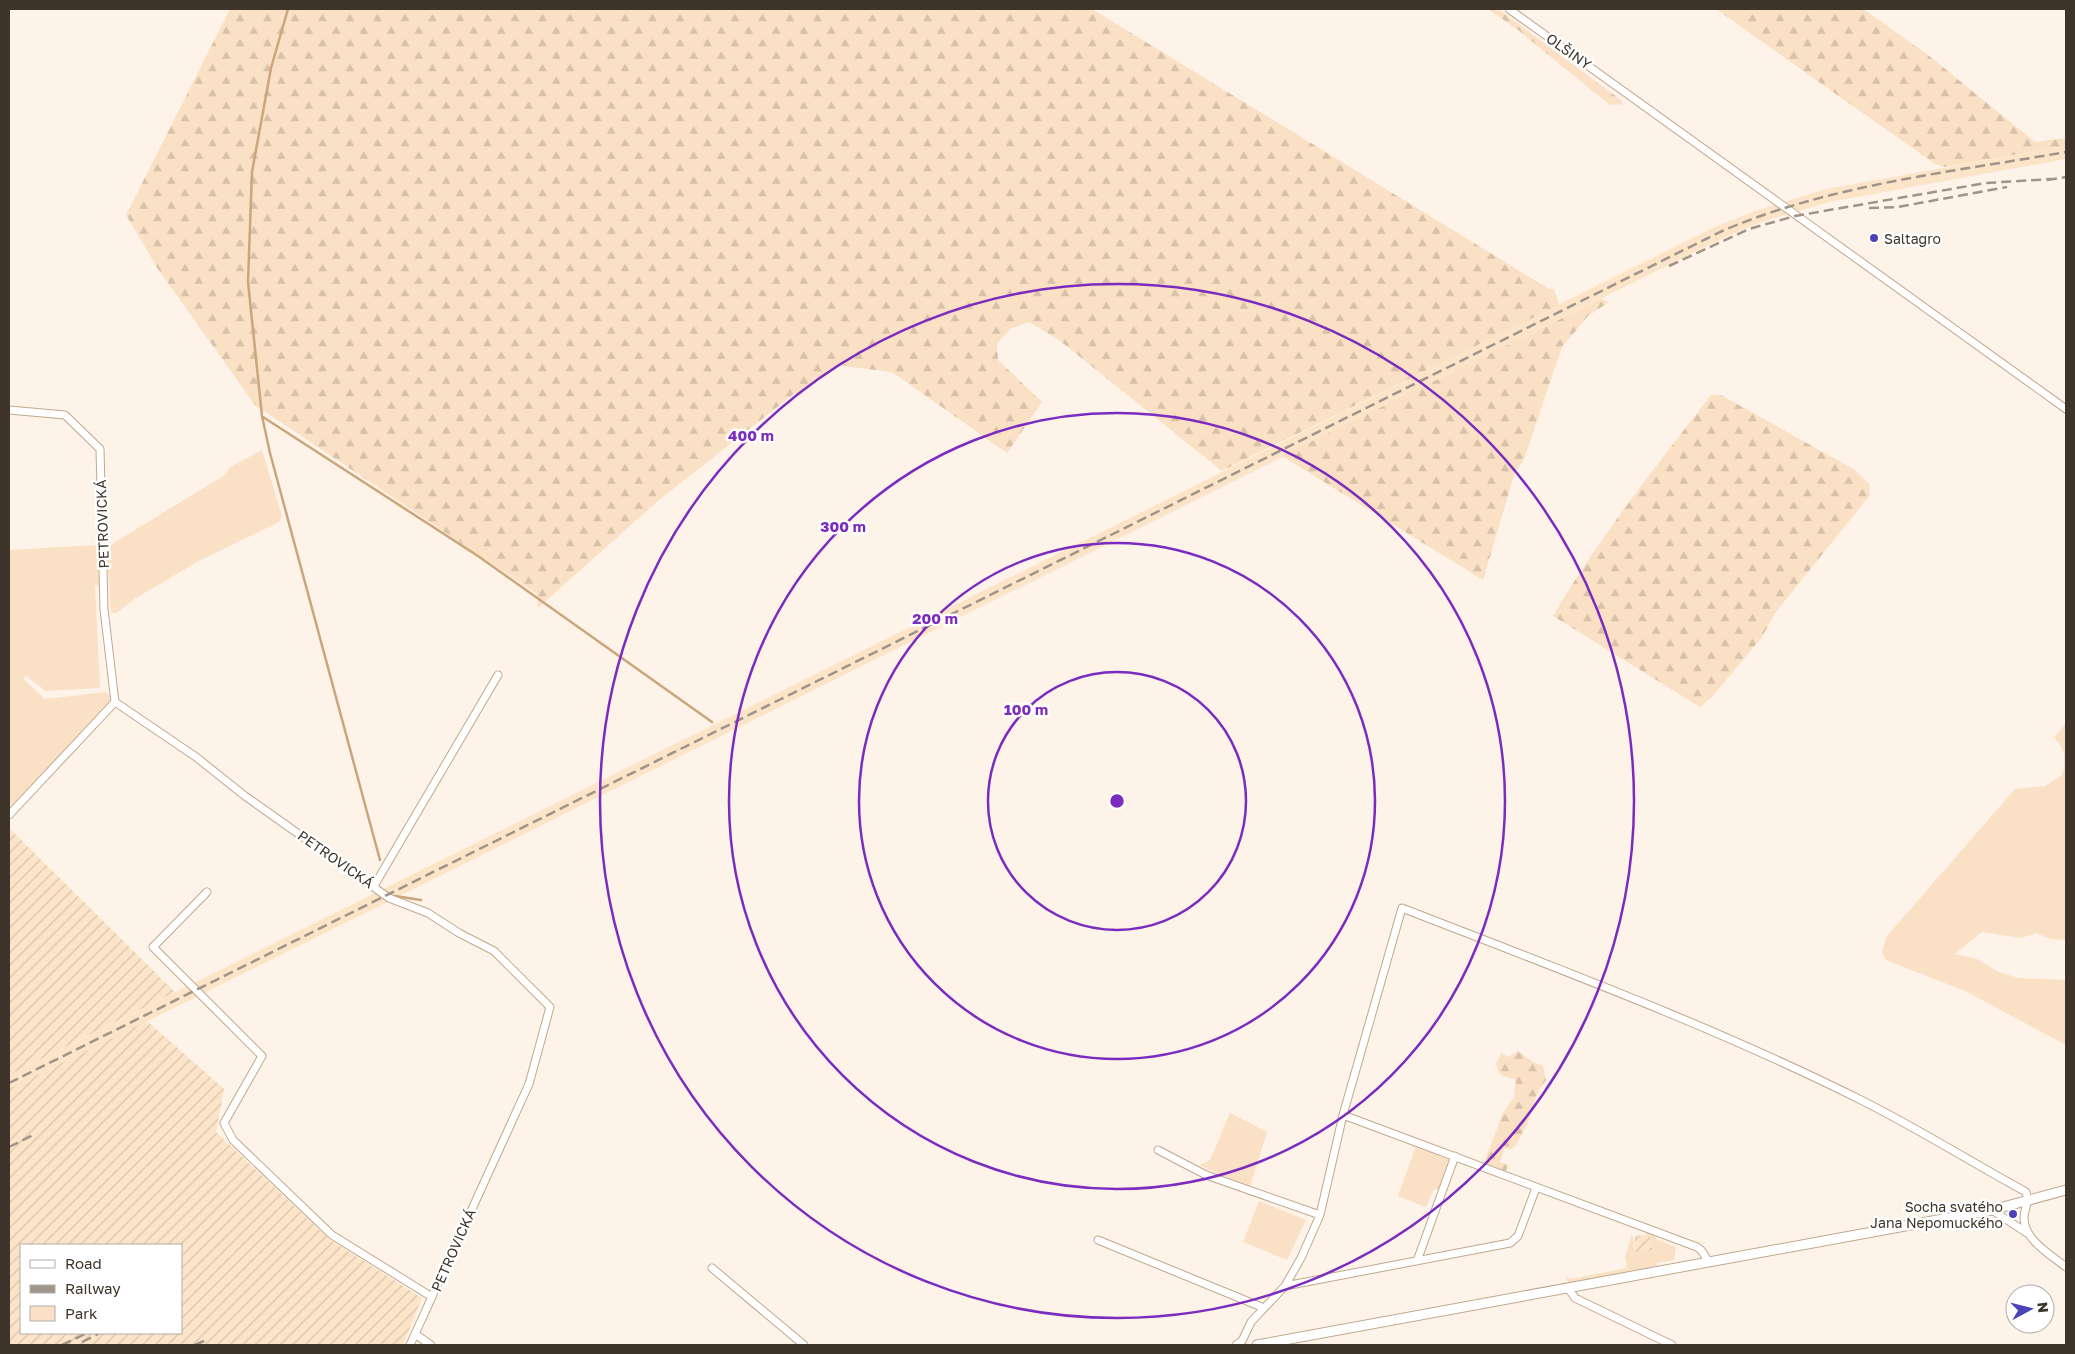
<svg xmlns="http://www.w3.org/2000/svg" width="2075" height="1354" font-family="'Golos Text',sans-serif">
<defs>
<pattern id="industrial-furrows" width="10" height="10" patternUnits="userSpaceOnUse" patternTransform="scale(1.25)"><rect width="10" height="10" fill="#fce4c8"/><path d="M-1 1l2-2M0 10L10 0M9 11l2-2" fill="none" stroke="#d9c4ac"/></pattern>
<pattern id="forest-firs" width="22" height="20" patternUnits="userSpaceOnUse" patternTransform="scale(1.25)"><rect width="22" height="20" fill="#fae0c4"/><path d="M5 1l3.5 6h-7zM16 11l3.5 6h-7z" fill="#d7c1a8"/></pattern>
</defs>
<rect width="100%" height="100%" fill="#fdf3e8"/>
<!-- built -->
<path fill="#fce4c8" d="M2066,146V159L1829,202L1759,223L1723,238L9,1090V1075L1717,226L1755,211L1826,189Z"/>
<!-- industrial -->
<path fill="url(#industrial-furrows)" fill-rule="evenodd" d="M9,828L175,992L9,1075Z
M147,1021L224,1089L216,1132L329,1239L422,1298L403,1345H9V1089ZM21,1245H181V1333H21Z
M1650,1235L1653,1250L1636,1254L1634,1236Z"/>
<!-- green -->
<path fill="#fae0c4" d="M262,450L282,516L279,522L197,562L136,598L116,613H111L107,547L225,475L230,467Z
M97,545L99,586H95L100,688L46,691L26,676L23,679L45,699L106,692L113,700L10,809L9,550Z
M2066,723V940L2051,939L2036,933L2021,938L1982,932L1955,954L1977,959L1999,972L2018,978L2066,980V1045L1965,991L1886,960L1882,952L1887,936L2015,789L2045,786L2062,775C2067,759 2065,750 2054,737Z
M1230,1113L1267,1132L1250,1187L1199,1165L1210,1160Z
M1416,1146L1449,1160L1439,1190L1434,1189L1426,1207L1398,1196Z
M1259,1201L1306,1220L1287,1260L1243,1242Z
M1646,1231L1657,1235L1656,1239L1676,1247L1674,1260L1656,1263L1657,1266L1568,1282L1566,1277L1570,1279L1627,1268L1625,1257L1632,1234L1636,1254L1653,1250L1650,1236L1646,1235Z"/>
<!-- forest -->
<path fill="url(#forest-firs)" d="M230,9H1092L1549,289H1554L1559,305L1222,471L1059,340L1029,322L1010,329L997,344L998,360L1042,402L1007,453L892,372L836,365L799,396L795,393L659,500L538,608L537,594L255,405L158,269L126,215Z
M1488,9H1498L1621,100L1623,106L1620,104L1610,105L1518,30Z
M1716,9H1863L1928,55L2035,142L2066,138V146L1945,167L1935,164Z
M1601,299L1609,302L1588,316L1562,347L1524,459L1515,472L1483,580L1282,456Z
M1711,395H1721L1855,470L1869,484L1870,495L1775,613L1762,637L1712,697L1700,707L1553,616C1599,538 1656,466 1711,395Z
M1518,1051L1533,1062L1543,1066L1546,1080L1537,1094L1527,1125L1515,1147L1510,1149L1505,1148L1500,1162L1508,1165L1506,1171L1484,1163L1503,1113L1514,1097L1516,1079C1504,1077 1499,1077 1496,1064L1501,1053L1509,1057Z"/>
<g fill="none" stroke-linecap="round" stroke-linejoin="round">
<!-- stream -->
<path stroke="#cca67b" stroke-width="2.5" d="M288,9L271,68L252,172L248,282L262,416L270,453L380,860
M263,417L478,556L712,722
M395,896L421,900"/>
<!-- minor casing -->
<g stroke="#c0a88d" stroke-width="9">
<path id="minor" d="M1509,9L2066,409
M9,410L65,415L100,449L104,609L115,702L196,757L245,796L389,898L428,913L459,933L494,951L550,1007L529,1084L410,1345
M9,815L115,702
M374,886L498,675
M207,892L153,947L262,1056L224,1123L233,1140L332,1235L432,1297
M1343,1115L1697,1247L1701,1250L1709,1262
M1158,1150L1206,1175L1320,1215
M1992,1210L2027,1233
M1098,1240L1264,1308
M1417,1261L1455,1156
M712,1268L804,1345
M1285,1286L1510,1243L1518,1236L1536,1188
M1568,1288L1575,1298L1672,1345
M415,1334L431,1345
M1236,1345L1242,1341L1251,1322L1285,1286L1301,1258L1320,1215L1343,1115L1402,908C1556,968 1713,1026 1861,1100C1917,1128 1971,1162 2026,1192C2030,1203 2024,1208 2024,1218C2024,1240 2051,1255 2066,1267"/>
</g>
<!-- tertiary casing -->
<g stroke="#c0a88d" stroke-width="11">
<path id="tertiary" d="M1257,1345L1992,1210L2066,1190"/>
</g>
<!-- minor -->
<use href="#minor" stroke="#fff" stroke-width="7"/>
<!-- tertiary -->
<use href="#tertiary" stroke="#fff" stroke-width="9"/>
<!-- rail -->
<path stroke="#9e9489" stroke-width="2.5" stroke-dasharray="10 5" stroke-linecap="butt" d="M2047,180L2066,177
M1869,208L1898,207L2007,187
M1669,266L1749,229L1795,216L1986,183L2052,179
M9,1083L1720,232C1827,185 1952,172 2066,152
M9,1147L33,1135
M82,1342L100,1333
M62,1345L87,1333
M195,1345L208,1339"/>
</g>
<!-- distance rings -->
<g fill="none" stroke="#7b2cbf" stroke-width="2.5">
<circle cx="1117" cy="801" r="129"/>
<circle cx="1117" cy="801" r="258"/>
<circle cx="1117" cy="801" r="388"/>
<circle cx="1117" cy="801" r="517"/>
</g>
<!-- markers -->
<g fill="#4b42b9" stroke="#fff" stroke-width="2">
<circle cx="1874" cy="238" r="5"/>
<circle cx="2013" cy="1214" r="5"/>
</g>
<g text-anchor="middle" dominant-baseline="central" stroke-width="5" stroke-linejoin="round" paint-order="stroke">
<!-- street labels -->
<g font-size="14" fill="#3e3429" stroke="#fff">
<text transform="translate(1569 51) rotate(35)">OLŠINY</text>
<text transform="translate(102 524) rotate(-92)">PETROVICKÁ</text>
<text transform="translate(336 859) rotate(35)">PETROVICKÁ</text>
<text transform="translate(453 1250) rotate(-66)">PETROVICKÁ</text>
</g>
<!-- poi labels -->
<g font-size="14" fill="#3e3429" stroke="#fff" text-anchor="start">
<text x="1884" y="238">Saltagro</text>
<text x="2003" y="1206" text-anchor="end">Socha svatého<tspan x="2003" dy="16">Jana Nepomuckého</tspan></text>
</g>
</g>
<circle cx="1117" cy="801" r="8" fill="#7b2cbf" stroke="#fff" stroke-width="2.5"/>
<g font-size="15" text-anchor="middle" font-weight="bold" fill="#7b2cbf" stroke="#fff" stroke-width="5" stroke-linejoin="round" paint-order="stroke">
<text x="751" y="441">400 m</text>
<text x="843" y="532">300 m</text>
<text x="935" y="624">200 m</text>
<text x="1026" y="715">100 m</text>
</g>
<!-- border -->
<rect width="2075" height="1354" fill="none" stroke="#3e3429" stroke-width="20"/>
<!-- legend -->
<rect x="20" y="1244" width="162" height="90" fill="#ffffff" stroke="#b2aea9"/>
<rect x="30" y="1260" width="25" height="8" fill="#ffffff" stroke="#b2aea9"/>
<text x="65" y="1269" font-size="15" fill="#3e3429">Road</text>
<rect x="30" y="1285" width="25" height="8" fill="#9e9489" stroke="#b2aea9"/>
<text x="65" y="1294" font-size="15" fill="#3e3429">Railway</text>
<rect x="30" y="1306" width="25" height="15" fill="#fae0c4" stroke="#b2aea9"/>
<text x="65" y="1319" font-size="15" fill="#3e3429">Park</text>
<!-- north arrow -->
<g transform="translate(2030 1309) rotate(83)"><circle r="24" fill="#ffffff" stroke="#b2aea9"/>
<path d="M0-4L9 19L0 12L-9 19Z" fill="#4b42b9"/>
<text y="-8" font-size="14" font-weight="bold" text-anchor="middle" fill="#3e3429">N</text>
</g>
</svg>
